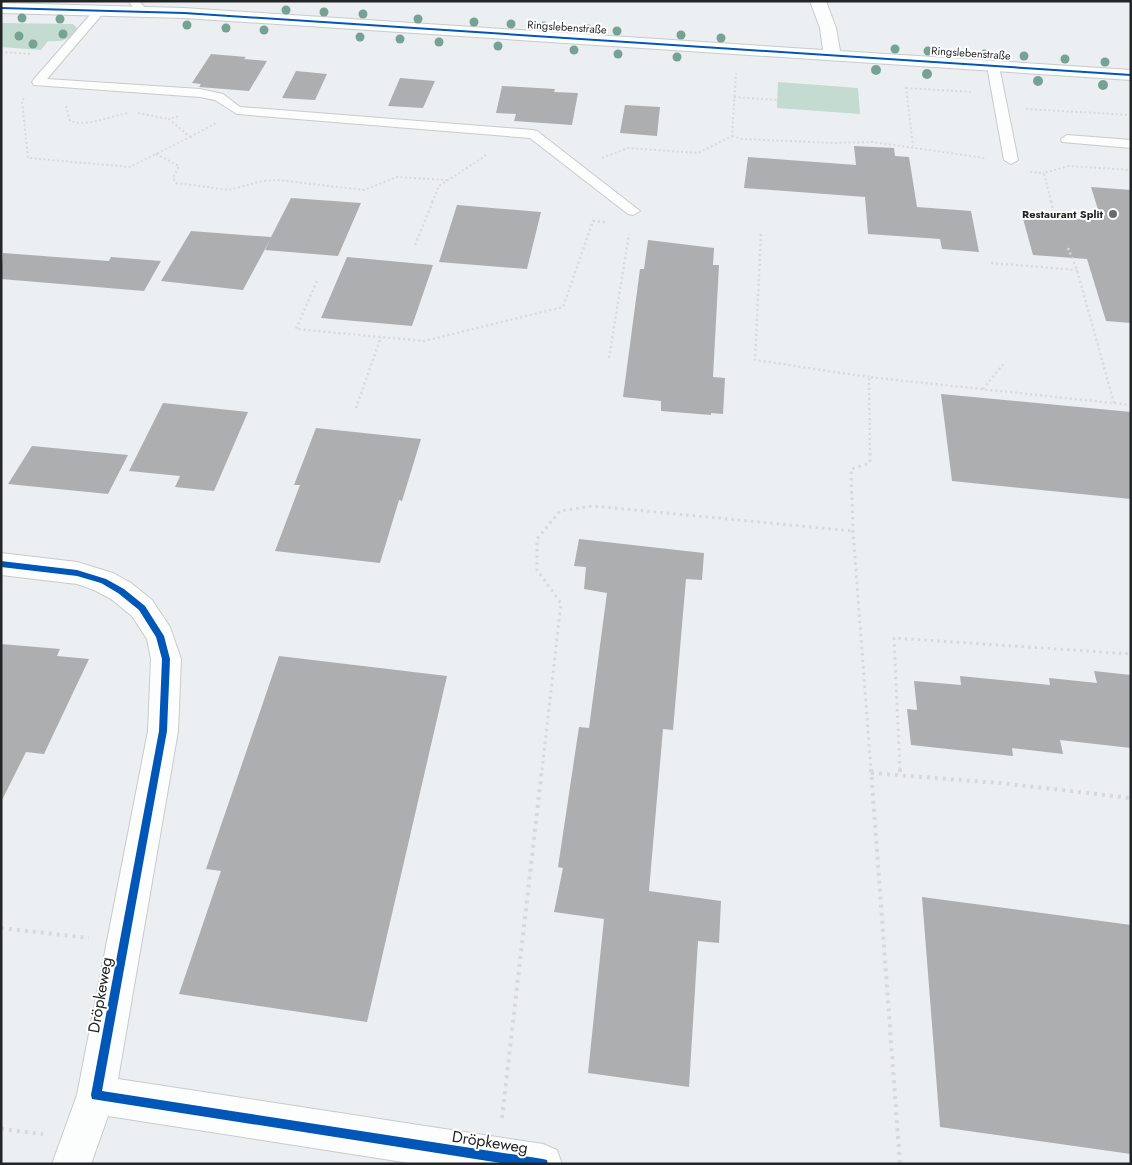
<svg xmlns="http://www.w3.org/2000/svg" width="1132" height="1165" font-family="Jost,sans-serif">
<rect width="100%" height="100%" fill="#eceff1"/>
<!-- green -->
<path fill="#c3dbd1" d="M1,23L73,24L78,29C69,40 63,42 48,41L41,50L1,47Z
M778,82L858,88L860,114L777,108Z"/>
<!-- building -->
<path fill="#acaeb0" d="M211,54L246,57L244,59L267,61L249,91L199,87L201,84L192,83Z
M296,71L327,74L315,100L282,98Z
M400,78L435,81L423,108L388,106Z
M502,86L555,89L554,92L578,93L572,125L514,121L516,114L496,113Z
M625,105L660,107L657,136L620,133Z
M854,146L894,148L895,156L909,157L917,207L971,211L979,252L942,249L940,239L868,234L865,197L744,188L748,157L856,165Z
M1091,187L1131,190V323L1106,321L1087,259L1033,255L1022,215L1090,220L1088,215L1100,216Z
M291,198L361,203L338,256L265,250L271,238L243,290L161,281L191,231L271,237Z
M457,205L541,212L527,269L439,262Z
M648,240L714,248L713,265H719L713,377L725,378L723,414L711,413V415L661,411V401L623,397L640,269H644Z
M3,253L109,261L111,257L161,261L144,291L1,279Z
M347,257L433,265L412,326L321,318Z
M941,394L1131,412V499L952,481Z
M163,403L248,412L214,491L175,487L180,476L129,471Z
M316,428L421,439L402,501L399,500L380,563L275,551L300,485H294Z
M32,446L128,455L108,494L8,484Z
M579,539L704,553L702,580L686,579L673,730L663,729L649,891L721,901L719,943L698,941L689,1087L588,1073L604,919L554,912L563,868L558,867L579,727L589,728L607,593L584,589L586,567L574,566Z
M1,644L60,649L57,656L89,659L44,754L26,752L1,802Z
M279,656L447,676L367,1022L179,994L221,871L206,869Z
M1094,671L1131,675V748L1060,740L1063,754L1012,748L1013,756L911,745L907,709L917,710L914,681L961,685L960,676L1050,685L1049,678L1097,683Z
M922,897L1131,925V1154L940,1127Z"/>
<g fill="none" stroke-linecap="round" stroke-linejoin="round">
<!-- lane casing -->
<g stroke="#c8cacc" stroke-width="2">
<path id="lane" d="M128,1H139L147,10L141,13L137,12Z
M101,6L106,9L105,11L47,79L200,89L223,94L240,107L533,130L537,131L640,211L633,215L628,214L530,138L237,114L215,100L200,97L34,85L32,82L34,79L97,7Z
M993,62L999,66L1018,160L1011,164L1004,160L987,66Z
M1067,135L1131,140V148L1062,142L1061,139Z"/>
</g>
<!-- street casing -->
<g stroke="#c8cacc" stroke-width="2">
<path id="street" d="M810,1H826L836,28L840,51L1131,70V80L184,18L1,13V3L184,8L823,50L820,28Z
M1,553L77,562L113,573L131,583L152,600L170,627L181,659L178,731L118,1079L543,1144L557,1150L562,1164H416L108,1116L91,1164H52L77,1095L148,731L151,659L147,639L132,616L111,599L94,590L77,584L1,575Z"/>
</g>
<!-- path-far3 -->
<path stroke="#d8dada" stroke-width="2" stroke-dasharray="2 2.5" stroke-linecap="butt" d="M1,52L31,54
M906,87L913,146
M906,88L973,92
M734,97L777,100
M24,98L22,101L28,158L130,167L190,137L169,119L179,116
M66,106L70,121C91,127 108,116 129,113
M1026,109L1131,115
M138,113L169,119
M732,136L742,139L834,143L872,142L985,158
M190,137L216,123
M156,154L179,166L173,178L176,183L229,190L262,181L277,180L364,190L397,177L447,180
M602,158L628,148L698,153L732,136L736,73
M1030,172L1044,173
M432,202L439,186L488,154
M1051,202L1044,173L1069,166L1131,170"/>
<!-- path-far2 -->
<path stroke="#d8dada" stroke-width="2.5" stroke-dasharray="2 3" stroke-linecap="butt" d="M1051,201L1055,217
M761,234L755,360L869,377
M415,245L433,201
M1068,248L1077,270L1114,403
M991,263L1077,270
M317,281L296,329L424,341L563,307L593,221L605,222
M609,358L629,234
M983,389L1005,362
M356,408L381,337
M870,455L869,377L1131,405"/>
<!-- path-far1 -->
<path stroke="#d8dada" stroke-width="3" stroke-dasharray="2.5 4" stroke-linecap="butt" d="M870,453V463L851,469L853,531L871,770
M542,770L561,603L537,570V539L560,511L593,506L853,531
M900,770L894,638L1131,654"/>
<!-- path -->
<path stroke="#d8dada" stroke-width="4" stroke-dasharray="3 5" stroke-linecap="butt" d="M871,769L900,1164
M900,769V775
M871,773L1000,783L1131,798
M1,928L89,938
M502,1118L542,769
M1,1129L43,1134"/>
<!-- lane -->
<use href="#lane" fill="#fcfdfd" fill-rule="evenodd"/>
<!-- street -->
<use href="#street" fill="#fcfdfd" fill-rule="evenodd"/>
<!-- cycleway casing -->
<g stroke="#fff" stroke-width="3">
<path id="cycleway" d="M1,7L184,12L1131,74V76L184,14L1,9Z
M1,561L77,570L106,579L124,589L145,606L164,636L170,659L167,731L102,1091L543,1159L547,1160L548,1164H507L92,1099L91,1095L159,731L162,659L156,637L139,610L118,593L101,583L77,576L1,567Z"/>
</g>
<!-- cycleway -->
<use href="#cycleway" fill="#0057b8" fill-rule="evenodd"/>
</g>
<!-- trees -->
<g fill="#76a294">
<circle cx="286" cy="10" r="4.5"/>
<circle cx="324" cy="12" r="4.5"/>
<circle cx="363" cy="14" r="4.5"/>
<circle cx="22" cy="18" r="4.5"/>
<circle cx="60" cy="19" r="4.5"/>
<circle cx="418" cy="19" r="4.5"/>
<circle cx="474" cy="22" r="4.5"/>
<circle cx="511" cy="24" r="4.5"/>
<circle cx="187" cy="25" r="4.5"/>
<circle cx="544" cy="26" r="4.5"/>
<circle cx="226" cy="28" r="4.5"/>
<circle cx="588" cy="29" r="4.5"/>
<circle cx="264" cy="30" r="4.5"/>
<circle cx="617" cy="31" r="4.5"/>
<circle cx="63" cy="34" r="4.5"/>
<circle cx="681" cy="35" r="4.5"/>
<circle cx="19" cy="36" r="4.5"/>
<circle cx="360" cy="37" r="4.5"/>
<circle cx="721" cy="38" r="4.5"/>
<circle cx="400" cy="39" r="4.5"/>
<circle cx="439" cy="42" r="4.5"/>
<circle cx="33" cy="44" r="4.5"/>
<circle cx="498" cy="46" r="4.5"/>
<circle cx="895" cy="49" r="4.5"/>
<circle cx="574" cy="50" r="4.5"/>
<circle cx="928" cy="51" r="4.5"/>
<circle cx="618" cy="54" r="4.5"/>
<circle cx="985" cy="54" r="4.5"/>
<circle cx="1024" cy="56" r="4.5"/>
<circle cx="677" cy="57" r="4.5"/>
<circle cx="1065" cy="59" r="4.5"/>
<circle cx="1105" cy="62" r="4.5"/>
<circle cx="876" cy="70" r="5"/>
<circle cx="927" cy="74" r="5"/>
<circle cx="1038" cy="81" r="5"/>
<circle cx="1103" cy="85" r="5"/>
</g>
<!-- markers -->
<circle fill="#696c6d" stroke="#fff" stroke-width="2" cx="1113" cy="214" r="5"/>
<g text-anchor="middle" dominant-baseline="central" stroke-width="4" stroke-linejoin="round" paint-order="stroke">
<!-- far-street labels -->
<g font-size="11" fill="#222526" stroke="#fff">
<text transform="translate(567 27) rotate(4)">Ringslebenstraße</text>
<text transform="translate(971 53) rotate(4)">Ringslebenstraße</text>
</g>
<!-- far-poi labels -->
<g font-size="11" font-weight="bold" fill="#222526" stroke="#fff" text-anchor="end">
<text x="1103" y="214">Restaurant Split</text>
</g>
<!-- near-street labels -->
<g font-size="16" fill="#222526" stroke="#fff">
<text transform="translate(100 995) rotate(-80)">Dröpkeweg</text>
<text transform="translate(490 1142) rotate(9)">Dröpkeweg</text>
</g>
</g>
<!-- border -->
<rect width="1132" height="1165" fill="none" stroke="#222526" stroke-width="5"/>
</svg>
